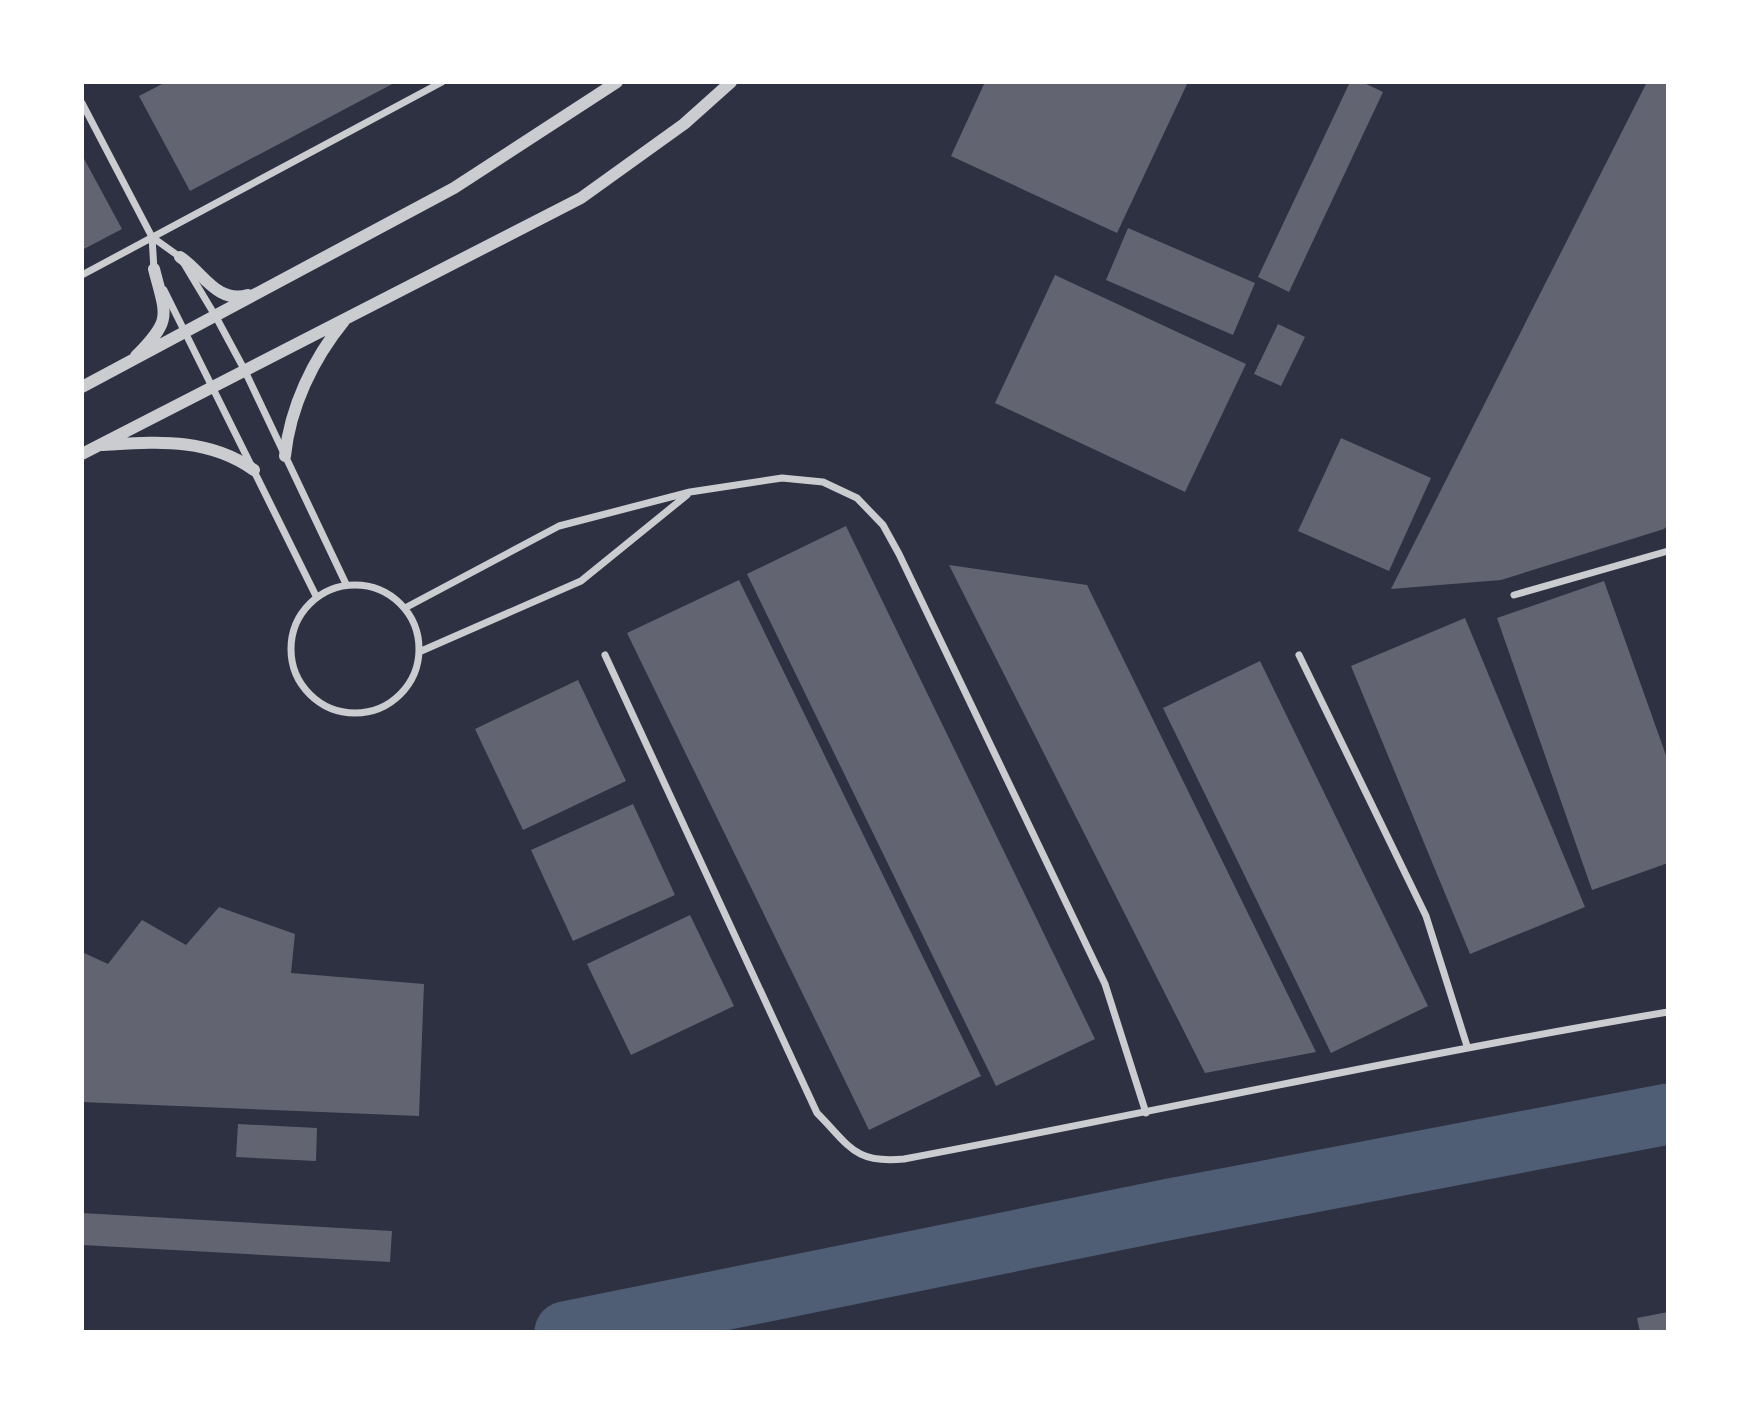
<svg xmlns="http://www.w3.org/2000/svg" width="1750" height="1414" font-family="Poppins,sans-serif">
<rect width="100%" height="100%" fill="#2d3142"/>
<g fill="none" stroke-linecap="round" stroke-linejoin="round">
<!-- river -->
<path stroke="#4f5d75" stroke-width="61" d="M565,1332L1171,1209L1668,1114"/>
</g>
<!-- building -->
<path fill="#626471" d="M166,82H396L190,191L139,96Z
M985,82H1188L1117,233L951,156Z
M1350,82H1362L1383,92L1289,292L1258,277Z
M1647,82H1668V525L1664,529L1501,580L1391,589Z
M82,155L122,229L82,250Z
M1128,228L1255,283L1233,335L1106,280Z
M1055,275L1246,364L1185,492L995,403Z
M1278,324L1305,337L1281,386L1254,374Z
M1341,438L1431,478L1389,571L1298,531Z
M846,526L1095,1039L996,1086L747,574Z
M949,565L1087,585L1316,1052L1205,1073Z
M739,580L981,1076L869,1130L627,633Z
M1604,581L1668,761V863L1592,890L1497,618Z
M1465,618L1585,907L1470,954L1351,666Z
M1260,661L1428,1006L1331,1053L1163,708Z
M578,680L626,781L523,830L475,729Z
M633,804L675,895L573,941L531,850Z
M219,907L295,934L291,973L424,984L419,1116L82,1102V952L108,964L142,920L186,945Z
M690,915L734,1006L631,1055L587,964Z
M238,1124L317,1128L316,1161L236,1157Z
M82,1213L392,1231L390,1262L82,1245Z
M1668,1312V1332H1640L1637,1318Z"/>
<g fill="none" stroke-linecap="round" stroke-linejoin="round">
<!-- minor -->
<path stroke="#caccd0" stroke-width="7" d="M82,103L152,237L154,270
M152,237L180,257L216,317L244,369L346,584
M82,275L442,82
M164,290L316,596
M291 649a64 64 0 1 1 128 0a64 64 0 1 1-128 0Z
M1514,595L1668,551
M405,608L559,526L690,492L782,478L823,482L857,498L883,525L899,554L1105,984L1146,1113
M419,652L581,581L687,495
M605,655L817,1113C850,1146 854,1164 904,1159C1159,1111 1412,1055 1668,1012
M1299,655L1426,916L1467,1046"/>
<!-- tertiary -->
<path stroke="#caccd0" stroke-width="12" d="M180,257C203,272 216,304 248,295
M136,356C173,319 166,316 154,269
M82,387L454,188L617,82
M103,445C157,442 208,437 254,470
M82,454L581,198L684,124L731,82
M285,456C290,407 313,359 344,321"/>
</g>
<!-- border -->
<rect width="1750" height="1414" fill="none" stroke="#ffffff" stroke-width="168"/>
</svg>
